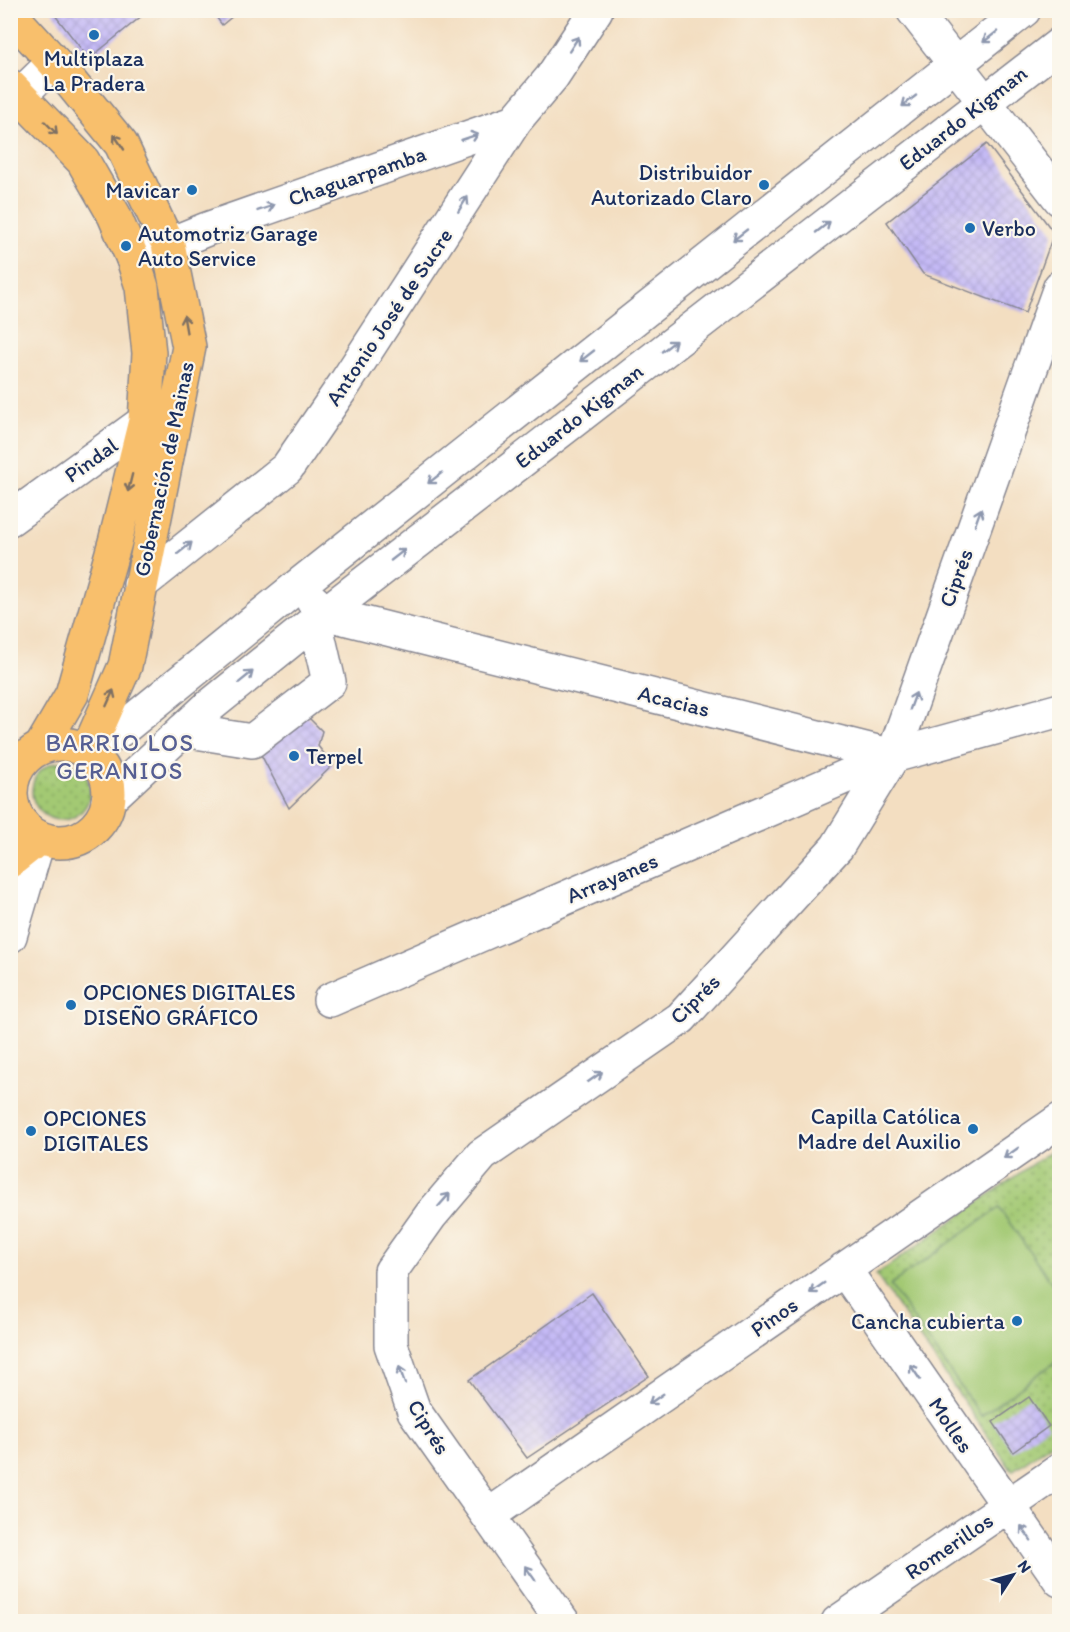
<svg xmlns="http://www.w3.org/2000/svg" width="1070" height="1632" font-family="Itim,sans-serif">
<defs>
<pattern id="park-dots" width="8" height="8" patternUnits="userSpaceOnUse" patternTransform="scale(1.5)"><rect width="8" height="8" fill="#a3c973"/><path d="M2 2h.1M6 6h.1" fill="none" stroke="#84a462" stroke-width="1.8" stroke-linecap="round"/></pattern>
<pattern id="building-cross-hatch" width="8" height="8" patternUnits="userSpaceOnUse" patternTransform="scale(1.5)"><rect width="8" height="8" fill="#c4b9f5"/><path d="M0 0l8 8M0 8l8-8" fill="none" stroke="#a89fd4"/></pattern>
</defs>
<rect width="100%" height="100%" fill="#fbf7ec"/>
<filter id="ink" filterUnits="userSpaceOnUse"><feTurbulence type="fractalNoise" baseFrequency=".0167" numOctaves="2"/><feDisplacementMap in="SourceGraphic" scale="12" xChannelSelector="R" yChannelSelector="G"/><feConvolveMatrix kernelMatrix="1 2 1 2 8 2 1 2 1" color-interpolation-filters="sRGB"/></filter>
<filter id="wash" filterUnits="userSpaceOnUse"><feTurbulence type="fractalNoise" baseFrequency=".008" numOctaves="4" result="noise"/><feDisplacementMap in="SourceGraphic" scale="24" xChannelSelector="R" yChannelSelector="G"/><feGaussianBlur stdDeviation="1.35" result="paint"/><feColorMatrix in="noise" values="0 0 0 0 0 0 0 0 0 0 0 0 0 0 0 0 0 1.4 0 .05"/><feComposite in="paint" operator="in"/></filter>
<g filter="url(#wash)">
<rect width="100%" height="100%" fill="#f3dec1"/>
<!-- park -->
<path fill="url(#park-dots)" stroke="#5f7c68" stroke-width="1.5" d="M32 791a29 29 0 1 1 58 0a29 29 0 1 1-58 0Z
M1059,1145V1438L1012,1471L876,1275Z"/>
<!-- pitch -->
<path fill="#a3c973" stroke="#5f7c68" stroke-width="1.5" d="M999,1208L1059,1293V1359L981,1416L890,1285Z"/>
<g id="blocks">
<!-- building -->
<path fill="url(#building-cross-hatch)" d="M51,10H149L89,59Z
M211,10H240L222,25Z
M987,144L1054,233L1025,313L923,274L887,222Z
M304,713L322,731L318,746L333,765L289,808L257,747Z
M592,1293L649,1376L527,1458L469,1380Z
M1029,1397L1049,1426L1013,1452L993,1422Z"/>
</g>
</g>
<g filter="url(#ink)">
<use href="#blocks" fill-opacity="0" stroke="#878690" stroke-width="1.5"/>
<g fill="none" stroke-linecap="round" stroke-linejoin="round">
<!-- minor casing -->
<g stroke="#878690" stroke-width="36">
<path id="minor" d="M913,10L1060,199
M10,105L54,62
M133,259L207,229L515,121
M10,519L145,421L163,416
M140,585L287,468L346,382L515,121L552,77L596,10
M313,601L324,613L893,756L1060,710
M183,730L252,741L329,682L315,621
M87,752L126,726L299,585L1024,10
M108,800L206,709L315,621L1060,44
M10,936L39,838
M330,1000L893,756
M844,1269L1060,1580
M489,1515L1060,1120
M563,1622L414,1411L391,1345V1271L431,1215L482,1155L681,1018L837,847L893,756L1060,287
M838,1622L1060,1470"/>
</g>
<!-- major casing -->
<g stroke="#878690" stroke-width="36">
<path id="major" d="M10,14L54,62L121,144L168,244L189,347L125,666L87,752
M10,86L83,161L114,215L133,259L142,287L149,353L145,421L115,542L72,694L41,747
M11 793a49 49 0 1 1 98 0a49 49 0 1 1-98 0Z
M10,861L39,838"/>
</g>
<!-- minor -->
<use href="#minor" stroke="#fff" stroke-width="33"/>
<!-- major -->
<use href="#major" stroke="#f8bf6c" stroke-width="33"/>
</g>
<!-- one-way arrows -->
<defs><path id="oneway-shaft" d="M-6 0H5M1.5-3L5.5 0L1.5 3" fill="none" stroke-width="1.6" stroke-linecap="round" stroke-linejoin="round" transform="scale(1.5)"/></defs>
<g stroke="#8d97ae">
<use href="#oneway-shaft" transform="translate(990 37) rotate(142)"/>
<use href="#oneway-shaft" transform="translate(574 44) rotate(-57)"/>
<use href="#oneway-shaft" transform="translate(909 101) rotate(142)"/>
<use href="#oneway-shaft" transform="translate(470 137) rotate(-19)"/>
<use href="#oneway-shaft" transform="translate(463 204) rotate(-58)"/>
<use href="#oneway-shaft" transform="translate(266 208) rotate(-19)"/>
<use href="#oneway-shaft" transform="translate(823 227) rotate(-38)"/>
<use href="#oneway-shaft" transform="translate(740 235) rotate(142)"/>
<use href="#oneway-shaft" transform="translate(669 346) rotate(-38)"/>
<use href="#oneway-shaft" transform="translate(587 356) rotate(142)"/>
<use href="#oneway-shaft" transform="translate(435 478) rotate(142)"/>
<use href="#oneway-shaft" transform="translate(978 517) rotate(-70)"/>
<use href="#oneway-shaft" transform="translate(185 548) rotate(-39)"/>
<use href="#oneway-shaft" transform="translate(398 555) rotate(-38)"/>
<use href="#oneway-shaft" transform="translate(246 677) rotate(-39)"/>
<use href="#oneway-shaft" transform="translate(913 701) rotate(-70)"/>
<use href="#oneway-shaft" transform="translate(595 1077) rotate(-35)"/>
<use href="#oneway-shaft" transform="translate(1011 1153) rotate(145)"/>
<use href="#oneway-shaft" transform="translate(444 1200) rotate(-49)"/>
<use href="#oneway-shaft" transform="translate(817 1288) rotate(145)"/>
<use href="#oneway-shaft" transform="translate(915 1372) rotate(-124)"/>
<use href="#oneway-shaft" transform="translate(402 1375) rotate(-109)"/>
<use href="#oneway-shaft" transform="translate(656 1399) rotate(145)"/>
<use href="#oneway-shaft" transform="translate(1026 1533) rotate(-125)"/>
<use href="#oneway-shaft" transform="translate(530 1573) rotate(-125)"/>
</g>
<g stroke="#7e7064">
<use href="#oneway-shaft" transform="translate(51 128) rotate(46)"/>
<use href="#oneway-shaft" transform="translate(119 142) rotate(-124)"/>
<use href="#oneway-shaft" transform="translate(185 324) rotate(-100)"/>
<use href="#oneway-shaft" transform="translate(130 483) rotate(104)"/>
<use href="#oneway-shaft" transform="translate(110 698) rotate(-66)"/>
</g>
</g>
<!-- markers -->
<g fill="#1f6fb2" stroke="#fbf7ec" stroke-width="2">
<circle cx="94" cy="35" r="6"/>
<circle cx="764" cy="185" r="6"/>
<circle cx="192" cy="190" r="6"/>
<circle cx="970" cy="228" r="6"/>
<circle cx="126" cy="246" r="6"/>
<circle cx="294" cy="756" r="6"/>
<circle cx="71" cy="1005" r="6"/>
<circle cx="973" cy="1129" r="6"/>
<circle cx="31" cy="1131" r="6"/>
<circle cx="1017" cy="1321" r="6"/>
</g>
<g text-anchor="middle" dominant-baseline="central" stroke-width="4.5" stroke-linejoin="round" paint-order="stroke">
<!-- poi labels -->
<g font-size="22" fill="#1b2f5e" stroke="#fbf7ec" text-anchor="start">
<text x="94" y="58" text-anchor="middle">Multiplaza<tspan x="94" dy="25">La Pradera</tspan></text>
<text x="752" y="172" text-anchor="end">Distribuidor<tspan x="752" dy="25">Autorizado Claro</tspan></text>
<text x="180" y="190" text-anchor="end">Mavicar</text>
<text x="982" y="228">Verbo</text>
<text x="138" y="233">Automotriz Garage<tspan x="138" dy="25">Auto Service</tspan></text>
<text x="306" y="756">Terpel</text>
<text x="83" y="992">OPCIONES DIGITALES<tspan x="83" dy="25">DISEÑO GRÁFICO</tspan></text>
<text x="961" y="1116" text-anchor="end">Capilla Católica<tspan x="961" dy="25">Madre del Auxilio</tspan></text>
<text x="43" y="1118">OPCIONES<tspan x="43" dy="25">DIGITALES</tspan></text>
<text x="1005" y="1321" text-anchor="end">Cancha cubierta</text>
</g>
<!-- street labels -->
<g font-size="22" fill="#1b2f5e" stroke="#fbf7ec">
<text transform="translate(963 118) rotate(-38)">Eduardo Kigman</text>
<text transform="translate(357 176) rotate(-19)">Chaguarpamba</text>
<text transform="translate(389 317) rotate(-56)">Antonio José de Sucre</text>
<text transform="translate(579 416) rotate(-38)">Eduardo Kigman</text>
<text transform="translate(91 460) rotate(-36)">Pindal</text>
<text transform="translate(164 469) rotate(-78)">Gobernación de Mainas</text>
<text transform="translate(956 578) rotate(-70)">Ciprés</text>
<text transform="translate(674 701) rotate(14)">Acacias</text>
<text transform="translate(612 878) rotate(-23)">Arrayanes</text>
<text transform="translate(695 999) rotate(-45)">Ciprés</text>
<text transform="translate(774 1317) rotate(-35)">Pinos</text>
<text transform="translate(951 1425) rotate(56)">Molles</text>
<text transform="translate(429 1427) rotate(58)">Ciprés</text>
<text transform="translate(949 1546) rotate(-34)">Romerillos</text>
</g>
<!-- neighbourhood labels -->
<g font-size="24" letter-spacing="1.5" fill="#565f93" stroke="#fbf7ec">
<text x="120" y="742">BARRIO LOS<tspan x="120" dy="28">GERANIOS</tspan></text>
</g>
</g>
<!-- margin -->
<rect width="1070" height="1632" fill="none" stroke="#fbf7ec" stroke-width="36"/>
<!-- north arrow -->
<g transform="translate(1013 1575) rotate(54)" stroke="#fbf7ec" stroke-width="4.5" paint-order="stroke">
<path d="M0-4.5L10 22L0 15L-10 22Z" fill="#1b2f5e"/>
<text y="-9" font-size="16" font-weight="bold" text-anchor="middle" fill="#1b2f5e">N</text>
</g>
</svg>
